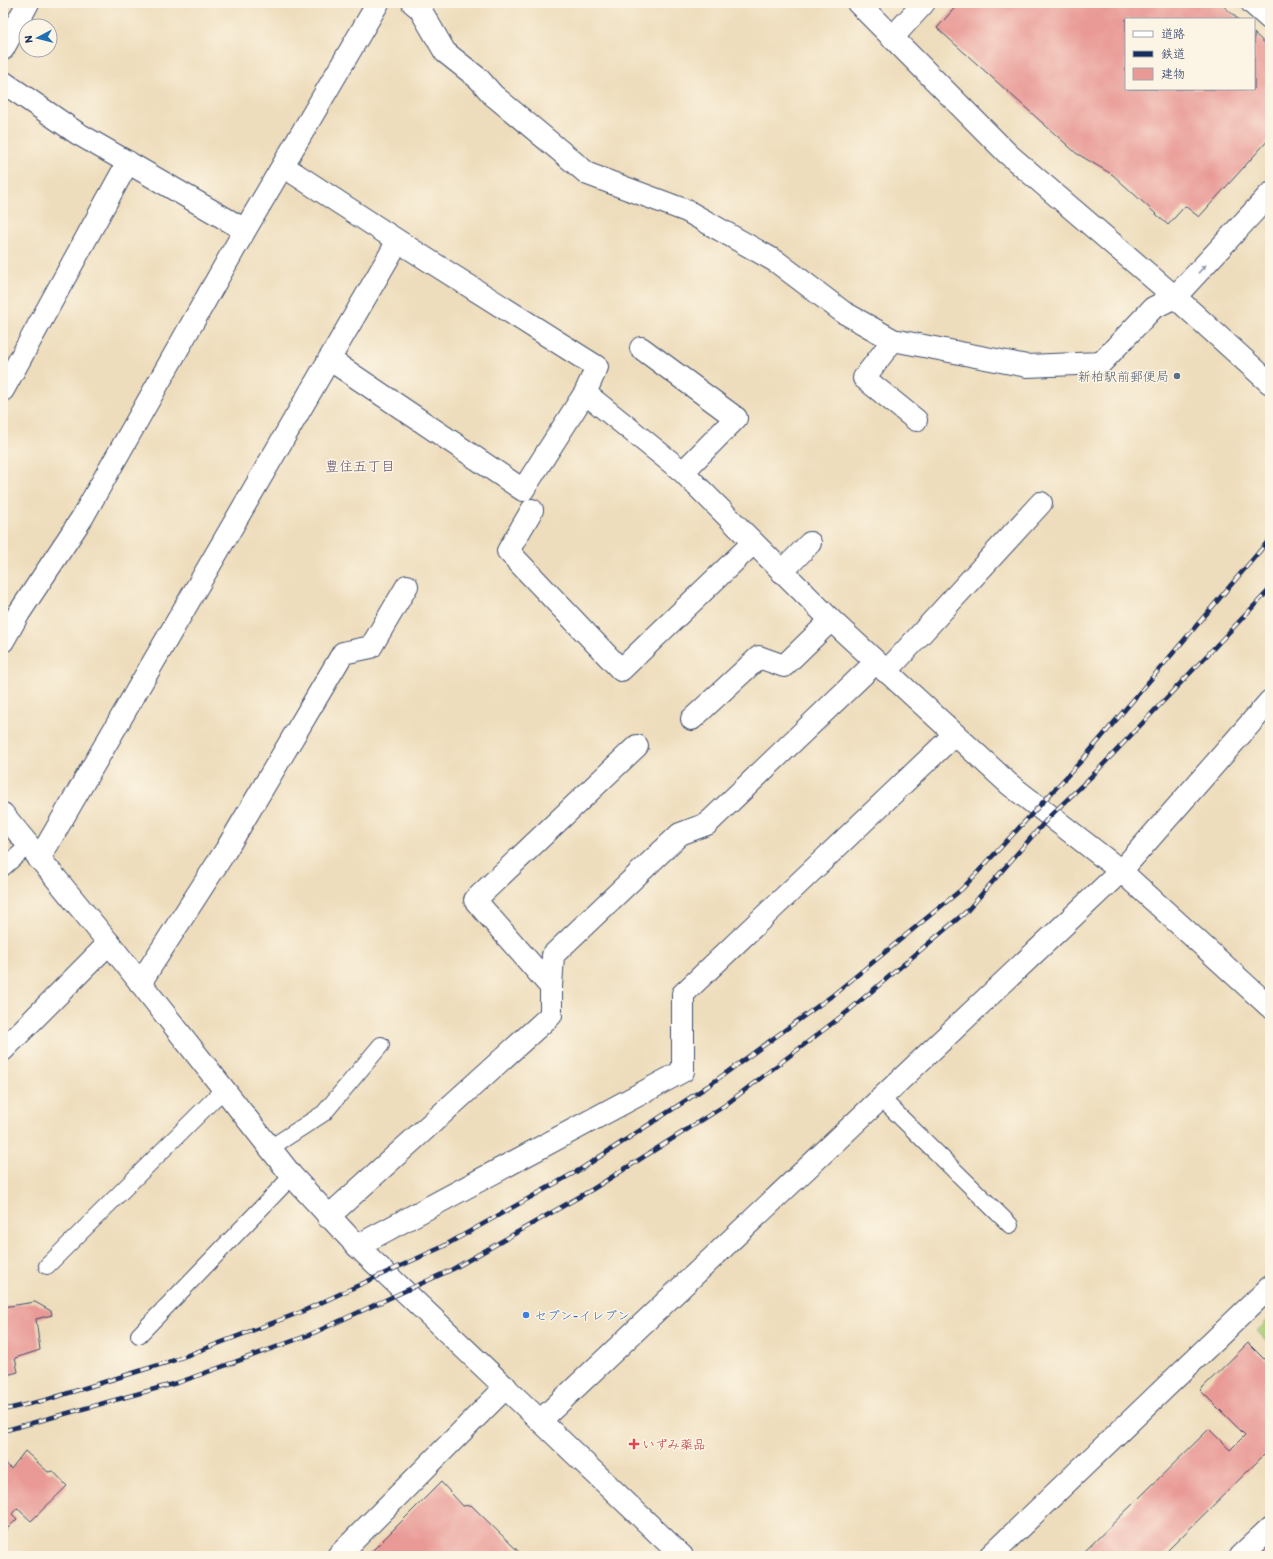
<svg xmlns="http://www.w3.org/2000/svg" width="1273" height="1559" font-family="Itim,'Klee One',sans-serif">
<rect width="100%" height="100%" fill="#fcf5e5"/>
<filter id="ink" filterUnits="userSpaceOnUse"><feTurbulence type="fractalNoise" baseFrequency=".025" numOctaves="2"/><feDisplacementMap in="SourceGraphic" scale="8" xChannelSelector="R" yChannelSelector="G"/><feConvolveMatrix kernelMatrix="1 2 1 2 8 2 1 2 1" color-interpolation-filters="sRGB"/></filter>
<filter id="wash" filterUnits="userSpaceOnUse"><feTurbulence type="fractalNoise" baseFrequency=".012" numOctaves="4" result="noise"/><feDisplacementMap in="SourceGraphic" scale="16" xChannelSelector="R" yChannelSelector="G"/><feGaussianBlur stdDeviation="0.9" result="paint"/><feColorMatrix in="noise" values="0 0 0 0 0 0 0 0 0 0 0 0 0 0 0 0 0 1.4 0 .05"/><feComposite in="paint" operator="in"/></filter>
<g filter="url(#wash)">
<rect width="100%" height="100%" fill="#eeddbc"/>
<!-- green -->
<path fill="#acce77" stroke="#647e6a" d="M1270,1318V1344L1257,1331Z"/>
<g id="blocks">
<!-- building -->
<path fill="#e99a96" d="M959,3H1220L1238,19H1126V89H1254V33L1270,48V138L1199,217L1185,206L1168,225L1113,175L1076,153L937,28Z
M35,1302L51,1311L52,1315L36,1319L40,1350L15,1358L18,1372L3,1376V1307Z
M1248,1343L1270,1365V1460L1264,1455L1162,1556H1080L1209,1429L1230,1450L1245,1435L1200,1390Z
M25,1451L48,1472L53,1471L67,1486L31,1521L17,1508L12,1514L17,1519L3,1533V1460L11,1469Z
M441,1482L463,1506L471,1505L523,1556H367Z
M1270,1544V1556H1259Z"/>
</g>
</g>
<g filter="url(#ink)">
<use href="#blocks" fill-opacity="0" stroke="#3b496c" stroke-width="1"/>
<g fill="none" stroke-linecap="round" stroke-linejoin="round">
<!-- service casing -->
<g stroke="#3b496c" stroke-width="18">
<path id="service" d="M3,868L28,846
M881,1098L1010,1225
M270,1148L324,1113L381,1045
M47,1266L223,1090
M139,1335L292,1176"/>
</g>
<!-- minor casing -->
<g stroke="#3b496c" stroke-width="24">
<path id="minor" d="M413,3L420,9L445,52L479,79L493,95L588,174L687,211L777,262L843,312L893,340L1027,366L1101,363L1153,308L1175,297
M1252,3L1270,19
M3,49L28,3
M3,82L77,133L245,230
M283,166L398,241L597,367L585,393
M893,340L864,378L916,420
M641,348L736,418L683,472
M329,359L523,490L585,393L683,472L831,620L1009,784L1121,871L1270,1007
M3,390L128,162
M532,510L508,551L621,670L753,543
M782,572L810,543
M3,641L19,613L82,518L245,230L378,3
M886,672L1041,503
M692,719L759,657L784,666L831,620
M39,859L398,241
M140,983L226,850L343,653L371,647L407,586
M551,987L475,900L637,746
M3,1050L109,943
M328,1217L551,1015V987L553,955L680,834L707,824L875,663
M357,1246L683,1071V994L955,734
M540,1421L1121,871L1270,701
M338,1556L506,1387
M990,1556L1270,1287
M1240,1556L1270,1528"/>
</g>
<!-- tertiary casing -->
<g stroke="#3b496c" stroke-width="24">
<path id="tertiary" d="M858,3L1008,154L1175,297L1270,383
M892,38L924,3
M1175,297L1270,194
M3,814L109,943L292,1176L357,1246L682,1556"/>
</g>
<!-- service -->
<use href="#service" stroke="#fff" stroke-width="16"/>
<!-- minor -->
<use href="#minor" stroke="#fff" stroke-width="22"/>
<!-- tertiary -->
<use href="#tertiary" stroke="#fff" stroke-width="22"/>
<!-- rail casing -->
<g stroke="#1b2f5e" stroke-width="4.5">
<path id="rail" d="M3,1410L46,1400L175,1360L301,1312L385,1273L442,1247L581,1169L708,1086L833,995L962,889L1083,759L1270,539
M3,1431L180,1382L309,1335L453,1269L593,1189L724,1106L847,1012L967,911L1050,816L1096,772L1270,589"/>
</g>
<!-- rail -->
<use href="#rail" stroke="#fcf5e5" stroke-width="3" stroke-dasharray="9" stroke-linecap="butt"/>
</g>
<!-- one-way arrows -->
<defs><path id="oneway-solid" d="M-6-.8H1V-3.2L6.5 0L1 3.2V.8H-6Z"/></defs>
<use fill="#8d97ae" href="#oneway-solid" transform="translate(1202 269) rotate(-47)"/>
</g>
<!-- markers -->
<circle fill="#5c6f8a" stroke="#fcf5e5" stroke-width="1.5" cx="1177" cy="376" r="4"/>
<circle fill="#3f7fe0" stroke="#fcf5e5" stroke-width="1.5" cx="526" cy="1315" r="4"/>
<path fill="#e0444e" stroke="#fcf5e5" stroke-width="1.5" d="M632 1438h4v4h4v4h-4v4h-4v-4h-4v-4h4z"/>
<g text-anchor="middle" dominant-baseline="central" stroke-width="3" stroke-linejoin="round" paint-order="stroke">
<!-- service labels -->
<g font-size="13" fill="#4e5e75" stroke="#fcf5e5" text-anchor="end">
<text x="1169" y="376">新柏駅前郵便局</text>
</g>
<!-- shop labels -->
<g font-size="13" fill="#366cbe" stroke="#fcf5e5" text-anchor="start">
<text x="534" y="1315">セブン-イレブン</text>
</g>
<!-- health labels -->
<g font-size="13" fill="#be3a42" stroke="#fcf5e5" text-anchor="start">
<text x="642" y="1444">いずみ薬品</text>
</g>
<!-- neighbourhood labels -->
<g font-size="14" fill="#635472" stroke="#fcf5e5">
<text x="360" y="466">豊住五丁目</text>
</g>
</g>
<!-- margin -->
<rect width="1273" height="1559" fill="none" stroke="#fcf5e5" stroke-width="16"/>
<!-- legend -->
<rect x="1125" y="18" width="130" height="72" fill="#fcf5e5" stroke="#a2a6af"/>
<rect x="1133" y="31" width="20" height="6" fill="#ffffff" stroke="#a2a6af"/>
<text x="1161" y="38" font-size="12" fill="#1b2f5e">道路</text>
<rect x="1133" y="51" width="20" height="6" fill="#1b2f5e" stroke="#a2a6af"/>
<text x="1161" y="58" font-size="12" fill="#1b2f5e">鉄道</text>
<rect x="1133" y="68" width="20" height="12" fill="#e99a96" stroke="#a2a6af"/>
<text x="1161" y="78" font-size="12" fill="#1b2f5e">建物</text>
<!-- north arrow -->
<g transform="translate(38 38) rotate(263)"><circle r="19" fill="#fcf5e5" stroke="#a2a6af"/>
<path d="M0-3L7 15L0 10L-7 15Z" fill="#1f6fb2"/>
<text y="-6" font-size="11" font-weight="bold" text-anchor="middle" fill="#1b2f5e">N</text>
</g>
</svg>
